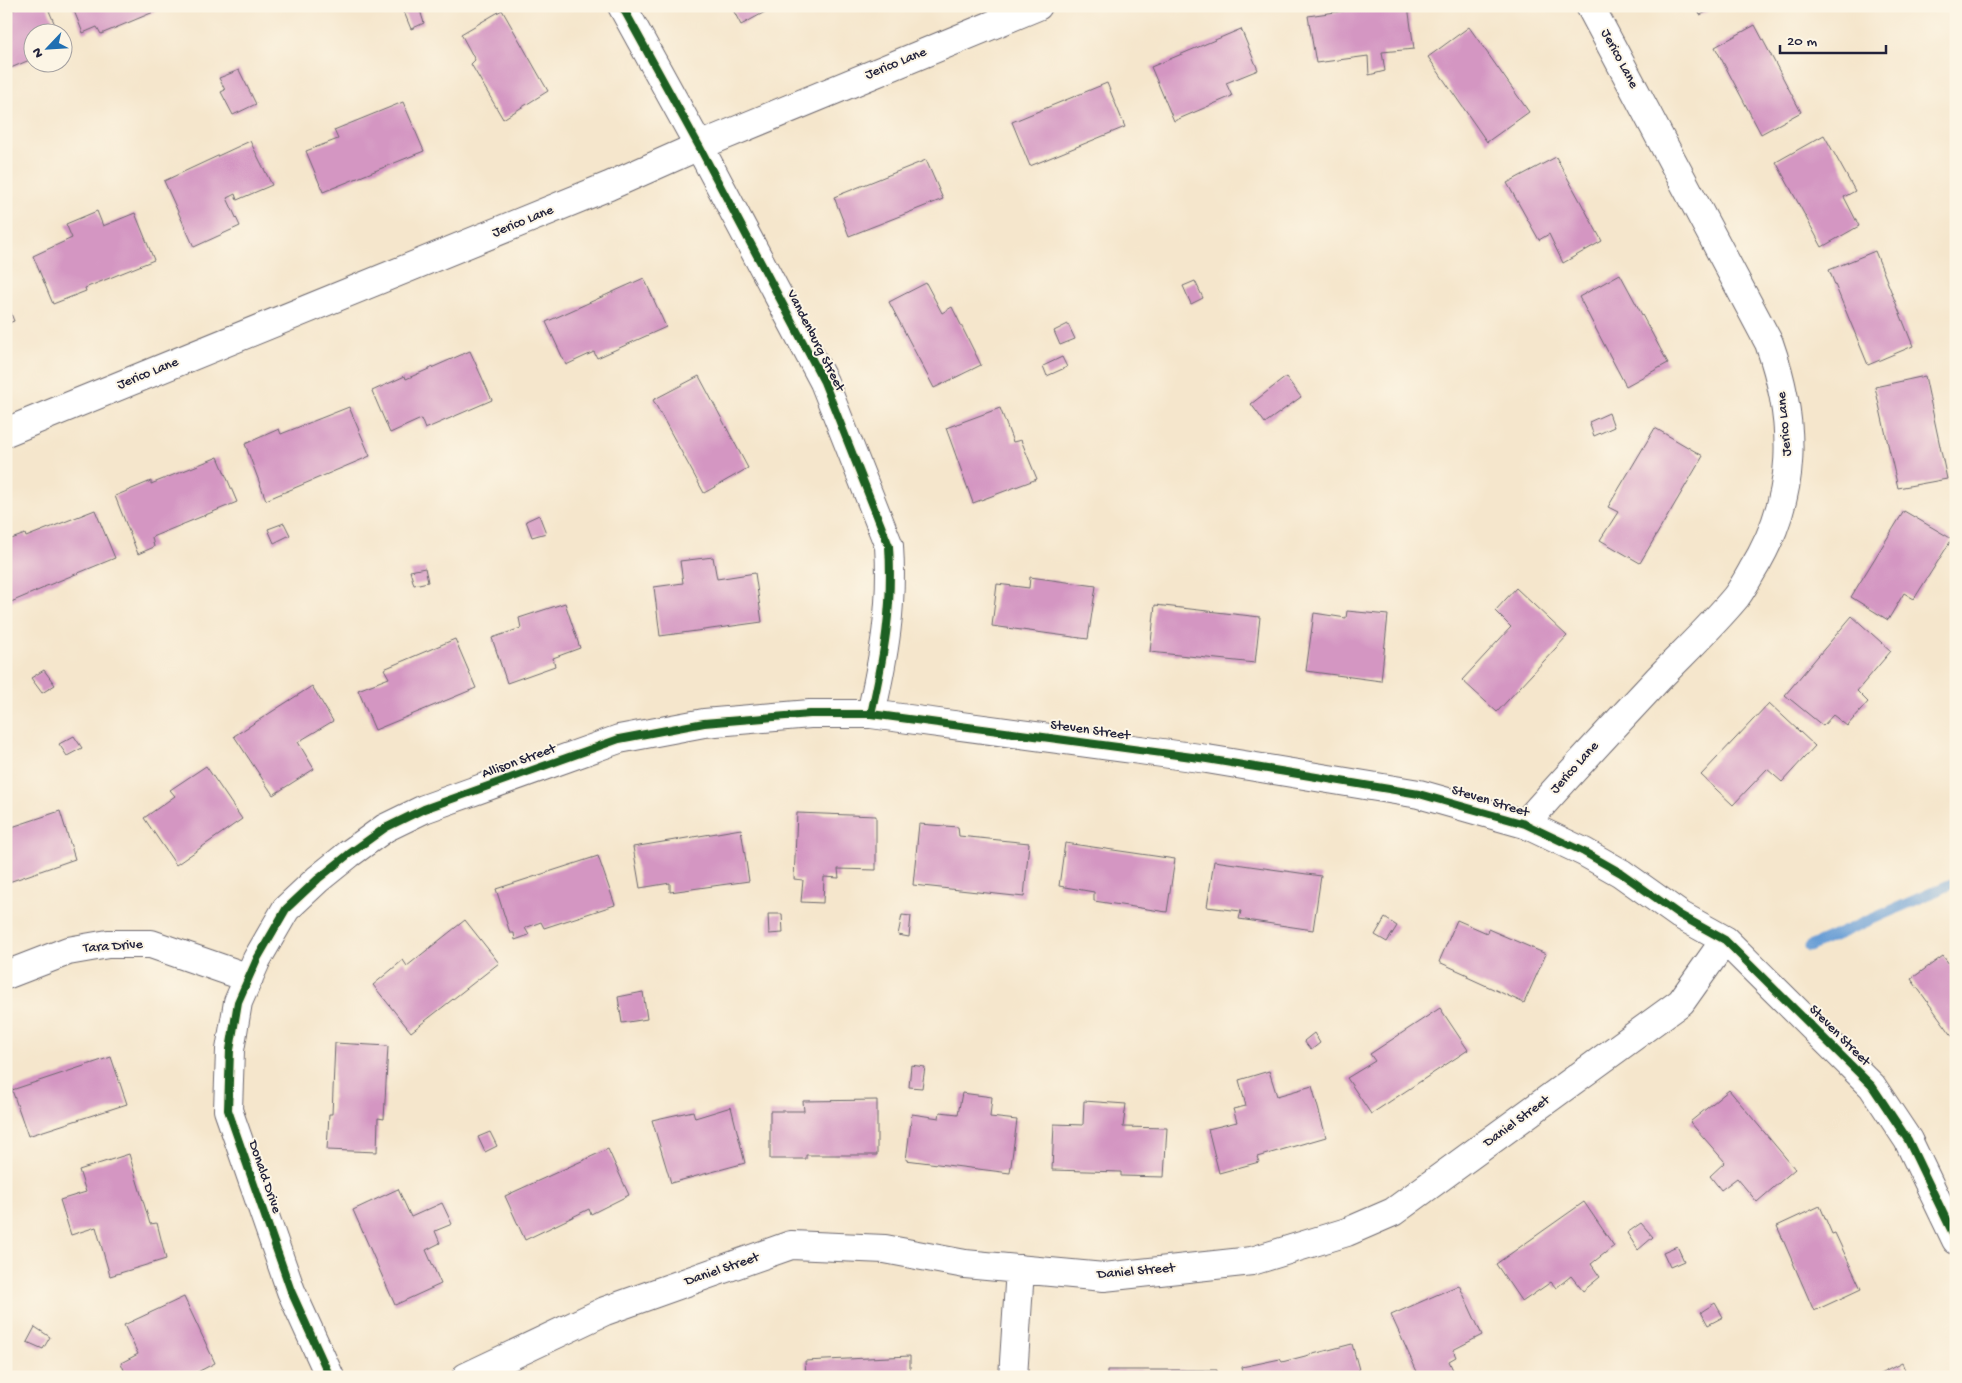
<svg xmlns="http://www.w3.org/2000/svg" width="1962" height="1383" font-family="'Gochi Hand',sans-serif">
<rect width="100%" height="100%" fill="#fcf5e5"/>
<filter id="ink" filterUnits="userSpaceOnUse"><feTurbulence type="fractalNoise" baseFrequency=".02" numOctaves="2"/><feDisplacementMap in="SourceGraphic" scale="10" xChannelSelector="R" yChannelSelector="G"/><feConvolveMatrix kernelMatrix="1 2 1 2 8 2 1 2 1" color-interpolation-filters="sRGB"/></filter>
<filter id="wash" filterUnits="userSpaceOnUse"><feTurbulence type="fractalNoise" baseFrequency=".0096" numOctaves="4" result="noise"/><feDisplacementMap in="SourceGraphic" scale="20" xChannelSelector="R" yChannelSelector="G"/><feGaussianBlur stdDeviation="1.12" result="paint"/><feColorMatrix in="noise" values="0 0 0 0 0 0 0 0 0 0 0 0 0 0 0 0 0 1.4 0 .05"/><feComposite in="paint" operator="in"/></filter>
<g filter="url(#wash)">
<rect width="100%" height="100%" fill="#f5e6cc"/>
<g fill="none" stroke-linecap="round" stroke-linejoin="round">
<!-- stream -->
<path stroke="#689dd5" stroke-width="11" d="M1809,947L1956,882"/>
</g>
<g id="blocks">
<!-- building -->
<path fill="#d496c2" d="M22,6H47L58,32H32V59L6,70V13Z
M72,6H168L101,34L97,27L83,33Z
M731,6H776L741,25Z
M1377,6H1408L1414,49L1382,52L1385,71L1369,75L1368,56L1316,63L1308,16Z
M1696,6H1719L1700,15Z
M419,7L424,23L411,29L404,12Z
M502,10L548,91L503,119L471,64L475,60L461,34Z
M1755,25L1801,112L1761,134L1715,47Z
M1469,27L1529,112L1487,142L1428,57Z
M1241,29L1258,70L1226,83L1232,96L1174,121L1151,67Z
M239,70L256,104L233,115L221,92L225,90L219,78Z
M1107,83L1125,127L1030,166L1012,122Z
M403,102L424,151L323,192L306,151L338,139L334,130Z
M1824,135L1855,191L1844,197L1859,226L1822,247L1776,162Z
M250,141L272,185L237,200L235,194L227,198L240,226L194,247L164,181Z
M1556,157L1602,241L1563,263L1549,234L1539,240L1507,183Z
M926,160L943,199L849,236L834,197Z
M97,211L103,226L135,213L154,260L85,288L86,291L53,304L33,256L72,238L66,224Z
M1875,251L1913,346L1868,365L1829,270Z
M1620,274L1668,363L1626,386L1579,297Z
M644,278L666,327L597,358L594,352L566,365L546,322Z
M1195,281L1203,298L1191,304L1183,286Z
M926,283L942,313L952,307L981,365L934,388L889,302Z
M6,301L14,321L6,324Z
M1068,324L1075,339L1060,345L1054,331Z
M470,351L492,400L425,429L421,419L390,433L372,391L405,376L406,379Z
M1062,357L1067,367L1047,376L1043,366Z
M699,376L748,468L704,493L653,400Z
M1925,376L1947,479L1898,488L1875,387Z
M1286,377L1301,397L1265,423L1251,404Z
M349,407L370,456L266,500L245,444L279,429L281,434Z
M1000,408L1013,442L1021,440L1037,479L973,503L946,428Z
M1609,413L1614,427L1594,436L1589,422Z
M1655,428L1703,456L1640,563L1600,540L1618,512L1608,507Z
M218,457L237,502L152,537L154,547L138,554L115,496L151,481V484Z
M95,510L115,558L44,587V588L11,602L6,589V541L25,534L26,537Z
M1904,511L1952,539L1914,599L1904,593L1888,620L1851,597Z
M539,515L546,533L532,537L526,521Z
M284,523L290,535L274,543L268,529Z
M713,557L717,579L755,573L762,622L660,636L654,587L683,583L680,561Z
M425,568L428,582L414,585L410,571Z
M1030,577L1096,586L1088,639L992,626L997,584L1029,588Z
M1516,588L1567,636L1497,712L1462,680L1511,627L1495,611Z
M565,603L580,648L553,658L555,666L507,683L492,638L521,628L519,618Z
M1155,605L1260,617L1255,663L1150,652Z
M1347,611L1388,615L1381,681L1306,671L1314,613L1346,618Z
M1852,616L1891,651L1857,691L1868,702L1847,726L1833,715L1823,726L1785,695Z
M455,639L476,688L375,730L358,690L389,678L384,669Z
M44,670L55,685L42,693L31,678Z
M312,686L333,721L298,742L314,769L273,795L234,736Z
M1769,703L1815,746L1782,782L1767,769L1733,805L1701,775Z
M74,736L82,748L67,756L59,744Z
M206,766L242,819L176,865L144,818L175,796L170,790Z
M60,811L75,859L6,883V829Z
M797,813L876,816V870L838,869L839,878L824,877L823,903L801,902L803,880L794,879Z
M919,824L958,827L959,836L1029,843L1024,897L913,885Z
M741,829L749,881L670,892V883L640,888L633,847Z
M1065,843L1175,859L1167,912L1094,901V892L1059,886Z
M598,856L615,905L544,928L541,922L525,928L529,935L515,940L514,933H510L496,889Z
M1214,861L1321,876L1313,930L1239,919L1241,911L1207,907Z
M768,914H782L783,933L769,934Z
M902,915L911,916L909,937L898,935Z
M1385,918L1397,926L1387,942L1375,935Z
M465,920L499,963L411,1032L373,985L403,960L407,966Z
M1457,920L1487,933L1488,929L1546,954L1524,1003L1467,977L1468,975L1439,962Z
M1943,956L1956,973V1041L1911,979Z
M643,992L647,1019L622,1023L618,997Z
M1440,1008L1468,1050L1371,1114L1347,1078L1375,1061L1370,1054Z
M1314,1033L1320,1043L1311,1050L1304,1041Z
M335,1043L388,1046L384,1119L378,1118L377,1152L327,1150L329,1114H332Z
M111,1057L127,1104L28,1136L12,1090Z
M911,1065L925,1067L922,1088L909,1087Z
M1269,1071L1277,1096L1312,1086L1326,1137L1257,1157L1259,1162L1219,1173L1208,1129L1237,1122L1233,1109L1246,1106L1239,1080Z
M1729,1090L1795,1169L1757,1202L1737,1178L1721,1190L1710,1176L1725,1162L1690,1122Z
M962,1093L992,1097L990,1117L1017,1120L1010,1173L906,1160L912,1114L939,1118L940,1112L958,1114Z
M877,1100V1155H806V1159H770V1111H804L803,1101Z
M1084,1101L1126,1104L1123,1127L1167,1128L1164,1177L1121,1176V1172L1052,1170L1054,1124L1083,1125Z
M731,1107L745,1163L671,1183L652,1120L693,1111L695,1118Z
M490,1132L497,1146L485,1152L478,1137Z
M608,1149L629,1195L591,1214L589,1209L525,1240L505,1196Z
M129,1154L150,1224L157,1223L166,1259L110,1276L96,1227L71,1235L60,1200L86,1192L79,1170Z
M398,1189L411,1217L442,1203L452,1224L435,1231L440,1243L426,1250L441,1284L395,1305L353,1210Z
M1584,1202L1614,1246L1591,1264L1600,1277L1583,1291L1571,1276L1556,1288L1551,1282L1522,1302L1496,1264Z
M1820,1206L1832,1234L1835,1233L1861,1289L1814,1311L1777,1226Z
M1641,1223L1653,1237L1638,1250L1627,1233Z
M1677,1246L1684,1261L1670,1267L1663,1252Z
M1459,1285L1482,1335L1453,1350L1456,1357L1449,1361L1456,1377H1426L1424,1374L1419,1376L1391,1315Z
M184,1297L215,1363L188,1377H150L149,1374L143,1377H127L121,1363L138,1354L124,1325Z
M1715,1303L1723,1317L1708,1325L1701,1312Z
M35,1327L50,1337L43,1349L27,1342Z
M1352,1344L1361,1377H1244L1242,1367L1280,1359L1282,1362Z
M910,1356V1377H806L805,1361Z
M1902,1363L1908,1377H1874Z
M1107,1370H1217V1377H1107Z"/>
</g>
</g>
<g filter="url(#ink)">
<use href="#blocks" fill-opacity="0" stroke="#6c676e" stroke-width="1"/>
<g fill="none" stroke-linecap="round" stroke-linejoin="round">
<!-- minor casing -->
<g stroke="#6c676e" stroke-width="30">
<path id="minor" d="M622,6L699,146L824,382L889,546C893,606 884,656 871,714
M6,432L609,186L699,146L1038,6
M1525,824C1568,775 1613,727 1658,679C1684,652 1712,626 1736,597C1742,589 1747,580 1752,571C1798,497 1797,423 1769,343L1590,6
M6,975L68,951L108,944H151L249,978
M330,1377L291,1291L228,1110L230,1050L238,1002L257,959L286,909L318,879L349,854L385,828L424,809L619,739L704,723L810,714H871L1207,759L1419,794L1525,824L1584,852L1621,873L1680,915L1725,940L1872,1086L1908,1140L1956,1240
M466,1377L605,1311L791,1245L885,1249L965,1264L1104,1277L1252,1261L1347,1232L1393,1212L1681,1002L1725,940
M1013,1377L1020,1269"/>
</g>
<!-- minor -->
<use href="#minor" stroke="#fff" stroke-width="28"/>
<!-- cycleway casing -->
<g stroke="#fcf5e5" stroke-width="11">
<path id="cycleway" d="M622,6L699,146L824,382L889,546C893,606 884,656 871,714
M330,1377L291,1291L228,1110L230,1050L238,1002L257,959L286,909L318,879L349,854L385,828L424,809L619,739L704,723L810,714H871L1207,759L1419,794L1525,824L1584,852L1621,873L1680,915L1725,940L1872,1086L1908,1140L1956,1240"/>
</g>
<!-- cycleway -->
<use href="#cycleway" stroke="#1b5e20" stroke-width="8"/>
</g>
</g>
<g text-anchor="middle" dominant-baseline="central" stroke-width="4" stroke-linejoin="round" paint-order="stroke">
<!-- street labels -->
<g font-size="14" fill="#22223b" stroke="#fcf5e5">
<text transform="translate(1619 59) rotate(62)">Jerico Lane</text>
<text transform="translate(896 64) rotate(-22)">Jerico Lane</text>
<text transform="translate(523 222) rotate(-22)">Jerico Lane</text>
<text transform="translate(815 341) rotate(63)">Vandenburg Street</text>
<text transform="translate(148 374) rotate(-22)">Jerico Lane</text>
<text transform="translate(1785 424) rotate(-95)">Jerico Lane</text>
<text transform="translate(1090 731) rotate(8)">Steven Street</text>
<text transform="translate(519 762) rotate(-20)">Allison Street</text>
<text transform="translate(1575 768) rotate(-48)">Jerico Lane</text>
<text transform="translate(1490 802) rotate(17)">Steven Street</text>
<text transform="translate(113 947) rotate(-4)">Tara Drive</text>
<text transform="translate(1839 1036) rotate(45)">Steven Street</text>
<text transform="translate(1517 1122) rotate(-36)">Daniel Street</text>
<text transform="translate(264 1177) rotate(71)">Donald Drive</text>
<text transform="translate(722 1270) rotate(-19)">Daniel Street</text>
<text transform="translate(1136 1272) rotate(-5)">Daniel Street</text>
</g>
</g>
<!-- margin -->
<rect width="1962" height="1383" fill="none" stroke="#fcf5e5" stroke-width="25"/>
<!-- north arrow -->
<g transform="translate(48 48) rotate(245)"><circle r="24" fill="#fcf5e5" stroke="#a5a1a1"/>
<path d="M0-4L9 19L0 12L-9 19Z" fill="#1f6fb2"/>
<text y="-8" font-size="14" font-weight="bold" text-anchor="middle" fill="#22223b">N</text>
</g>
<!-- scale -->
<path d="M1780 45v8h106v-8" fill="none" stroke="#22223b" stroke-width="2.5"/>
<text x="1787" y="45" font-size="15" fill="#22223b" stroke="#fcf5e5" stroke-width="4" paint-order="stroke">20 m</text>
</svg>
